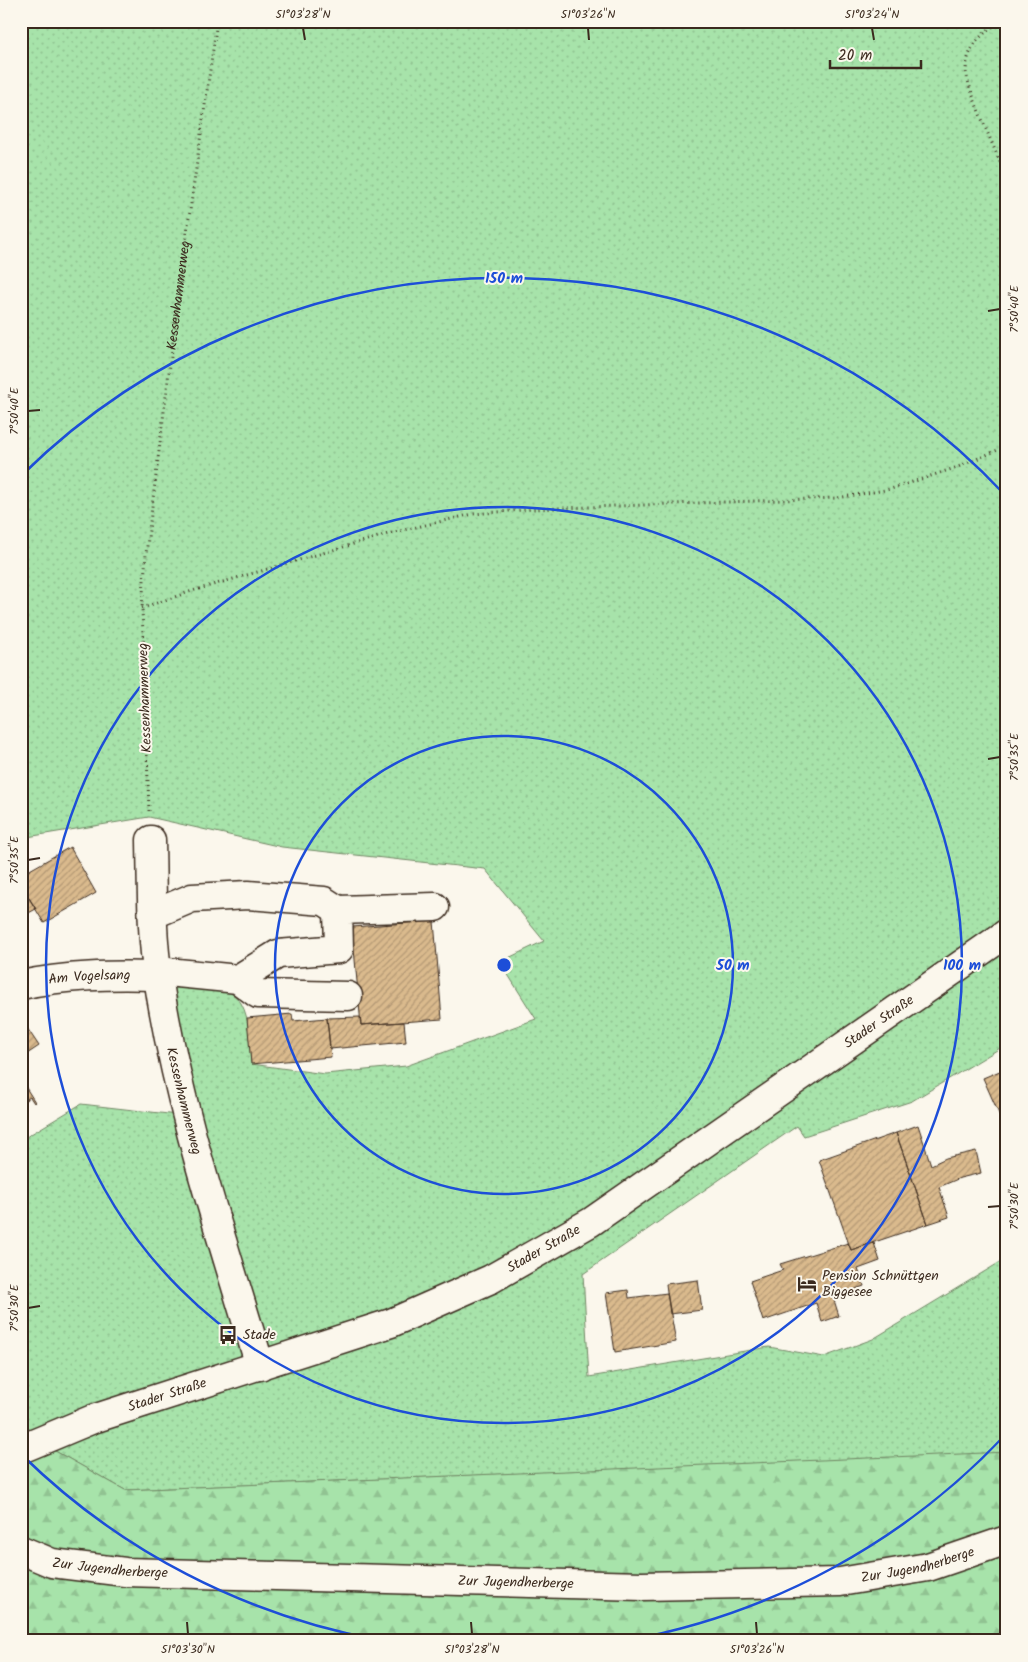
<svg xmlns="http://www.w3.org/2000/svg" width="1028" height="1662" font-family="Kalam,sans-serif">
<defs>
<pattern id="grass-dots" width="8" height="8" patternUnits="userSpaceOnUse" patternTransform="scale(1.25)"><rect width="8" height="8" fill="#a7e3aa"/><path d="M2 2h.1M6 6h.1" fill="none" stroke="#91c392" stroke-width="1.8" stroke-linecap="round"/></pattern>
<pattern id="forest-firs" width="22" height="20" patternUnits="userSpaceOnUse" patternTransform="scale(1.25)"><rect width="22" height="20" fill="#a7e3aa"/><path d="M5 1l3.5 6h-7zM16 11l3.5 6h-7z" fill="#91c392"/></pattern>
<pattern id="building-hatch" width="6" height="6" patternUnits="userSpaceOnUse" patternTransform="scale(1.25)"><rect width="6" height="6" fill="#daba8d"/><path d="M-1 1l2-2M0 6l6-6M5 7l2-2" fill="none" stroke="#b29773"/></pattern>
</defs>
<rect width="100%" height="100%" fill="#fbf7ec"/>
<filter id="ink" filterUnits="userSpaceOnUse"><feTurbulence type="fractalNoise" baseFrequency=".02" numOctaves="2"/><feDisplacementMap in="SourceGraphic" scale="10" xChannelSelector="R" yChannelSelector="G"/><feConvolveMatrix kernelMatrix="1 2 1 2 8 2 1 2 1" color-interpolation-filters="sRGB"/></filter>
<g filter="url(#ink)">
<!-- grass -->
<path fill="url(#grass-dots)" stroke="#718664" d="M21,21H1007V1044L912,1101L804,1136L797,1126L583,1274L589,1377L769,1347L824,1357L873,1339L1007,1258L1005,1453L125,1490L21,1432V1140L81,1104L186,1116L158,976C180,980 228,982 241,1003C251,1020 249,1045 251,1064L325,1074L406,1066L536,1019L500,962L544,941L485,869L282,847L149,817L21,838Z"/>
<!-- forest -->
<path fill="url(#forest-firs)" stroke="#718664" d="M21,1432L125,1490L1007,1452V1627L986,1641H21Z"/>
<!-- building -->
<path fill="url(#building-hatch)" stroke="#3b2a1e" d="M70,847L96,893L44,923L21,885V875Z
M21,885L36,909L21,917Z
M434,921L442,1019L361,1025L352,927Z
M292,1014L293,1021L327,1018L331,1057L251,1064L247,1018Z
M360,1017L361,1025L404,1022L406,1042L330,1049L327,1018Z
M23,1022L39,1046L21,1058V1023Z
M1007,1068V1132L983,1078Z
M21,1080L35,1102L34,1103L30,1097L21,1103Z
M918,1125L931,1165L946,1158L976,1151L981,1173L960,1178L939,1187L949,1217L928,1224L896,1133Z
M896,1133L928,1224L851,1250L819,1160Z
M848,1243L851,1250L874,1243L880,1261L858,1269L864,1286L833,1297L839,1316L822,1322L816,1303L763,1321L750,1281L783,1270L780,1264Z
M698,1280L702,1310L670,1314L666,1284Z
M628,1290L629,1298L667,1293L676,1342L615,1352L606,1293Z"/>
<g fill="none" stroke-linecap="round" stroke-linejoin="round">
<!-- minor casing -->
<g stroke="#3b2a1e" stroke-width="31">
<g id="minor">
<path id="s2" d="M151,840C152,885 151,932 158,977C178,1110 222,1238 260,1366"/>
<path d="M154,914L192,898L248,895L324,901L338,910"/>
<path d="M157,971L238,979L258,994L348,996"/>
<path d="M238,979L278,954L339,949L338,910L435,907"/>
<path id="s3" d="M21,985C67,975 111,975 158,976"/>
<path id="s4" d="M21,1449L93,1419L391,1323L491,1279L591,1222L1007,933"/>
<path id="s5" d="M21,1550L52,1563L125,1572L642,1586L840,1582L928,1567L1007,1540"/>
</g>
</g>
<!-- path -->
<g stroke="#3b2a1e" stroke-width="3" stroke-dasharray="1 4" stroke-linecap="butt">
<path d="M1001,21C982,33 968,46 966,69C965,84 999,159 1007,178"/>
<path d="M142,608L192,591L395,532L473,514L534,509L837,498L891,489L958,467L1007,446"/>
<path id="s1" d="M149,811L142,608L146,554L185,246L217,21"/>
</g>
<!-- minor -->
<use href="#minor" stroke="#fbf7ec" stroke-width="28"/>
</g>
</g>
<!-- ticks -->
<path fill="none" stroke="#3b2a1e" stroke-width="2" d="M303,28L305,40M588,28L589,40M872,28L874,40M988,311L1000,309M28,411L40,410M988,759L1000,757M28,860L40,858M988,1207L1000,1206M28,1308L40,1306M187,1622L188,1634M471,1622L472,1634M756,1622L757,1634"/>
<!-- distance rings -->
<g fill="none" stroke="#1d4ed8" stroke-width="2.5">
<circle cx="504" cy="965" r="229"/>
<circle cx="504" cy="965" r="458"/>
<path d="M1006 1434A687 687 0 0 1 629 1640M379 1640A687 687 0 0 1 22 1455M22 475A687 687 0 0 1 1006 496"/>
</g>
<!-- icons -->
<defs>
<g id="hotel-bare" transform="scale(1.5)"><path d="M-6-4.5h1.5V1H6V5H4.5V3h-9V5H-6ZM-4 0a1.8 1.8 0 1 1 3.6 0ZM.5 0V-2.5h3Q6-2.5 6 0Z" fill="#3b2a1e" stroke="#fbf7ec" stroke-width="2.5" paint-order="stroke"/></g>
<g id="bus-bare" transform="scale(1.5)"><path d="M-5-6H5V4H4V6H2V4H-2V6H-4V4H-5ZM-3.5-4V0h7V-4ZM-3.5 1.2v1.5H-2V1.2ZM2 1.2v1.5H3.5V1.2Z" fill="#3b2a1e" stroke="#fbf7ec" stroke-width="2.5" paint-order="stroke"/></g>
</defs>
<g fill-rule="evenodd">
<use href="#hotel-bare" x="807" y="1284"/>
<use href="#bus-bare" x="228" y="1335"/>
</g>
<g text-anchor="middle" dominant-baseline="central" stroke-width="4" stroke-linejoin="round" paint-order="stroke">
<!-- street labels -->
<g font-size="14" fill="#3b2a1e" stroke="#fbf7ec">
<text stroke="none"><textPath href="#s1" startOffset="518">Kessenhammerweg</textPath></text>
<text transform="translate(145 698) rotate(-92)">Kessenhammerweg</text>
<text stroke="none"><textPath href="#s3" startOffset="69">Am Vogelsang</textPath></text>
<text stroke="none"><textPath href="#s4" startOffset="966">Stader Straße</textPath></text>
<text stroke="none"><textPath href="#s2" startOffset="264">Kessenhammerweg</textPath></text>
<text stroke="none"><textPath href="#s4" startOffset="561">Stader Straße</textPath></text>
<text stroke="none"><textPath href="#s4" startOffset="156">Stader Straße</textPath></text>
<text stroke="none"><textPath href="#s5" startOffset="902">Zur Jugendherberge</textPath></text>
<text stroke="none"><textPath href="#s5" startOffset="92">Zur Jugendherberge</textPath></text>
<text stroke="none"><textPath href="#s5" startOffset="498">Zur Jugendherberge</textPath></text>
</g>
<!-- poi labels -->
<g font-size="14" fill="#3b2a1e" stroke="#fbf7ec" text-anchor="start">
<text x="822" y="1276">Pension Schnüttgen<tspan x="822" dy="16">Biggesee</tspan></text>
<text x="243" y="1335">Stade</text>
</g>
</g>
<circle cx="504" cy="965" r="8" fill="#1d4ed8" stroke="#fbf7ec" stroke-width="2.5"/>
<g font-size="15" text-anchor="middle" font-weight="bold" fill="#1d4ed8" stroke="#fbf7ec" stroke-width="4" stroke-linejoin="round" paint-order="stroke">
<text x="504" y="283">150 m</text>
<text x="733" y="970">50 m</text>
<text x="962" y="970">100 m</text>
</g>
<!-- margin -->
<rect width="1028" height="1662" fill="none" stroke="#fbf7ec" stroke-width="55"/>
<!-- scale -->
<path d="M830 60v8h91v-8" fill="none" stroke="#3b2a1e" stroke-width="2.5"/>
<text x="838" y="60" font-size="15" fill="#3b2a1e" stroke="#fbf7ec" stroke-width="4" paint-order="stroke">20 m</text>
<rect x="28" y="28" width="972" height="1606" fill="none" stroke="#3b2a1e" stroke-width="2"/>
<g font-size="12" text-anchor="middle" fill="#3b2a1e">
<text x="303" y="18">51°03'28"N</text>
<text x="588" y="18">51°03'26"N</text>
<text x="872" y="18">51°03'24"N</text>
<text transform="translate(1014 309) rotate(-90)" y="4">7°50'40"E</text>
<text transform="translate(14 411) rotate(-90)" y="4">7°50'40"E</text>
<text transform="translate(1014 757) rotate(-90)" y="4">7°50'35"E</text>
<text transform="translate(14 860) rotate(-90)" y="4">7°50'35"E</text>
<text transform="translate(1014 1206) rotate(-90)" y="4">7°50'30"E</text>
<text transform="translate(14 1308) rotate(-90)" y="4">7°50'30"E</text>
<text x="188" y="1653">51°03'30"N</text>
<text x="472" y="1653">51°03'28"N</text>
<text x="757" y="1653">51°03'26"N</text>
</g>
</svg>
